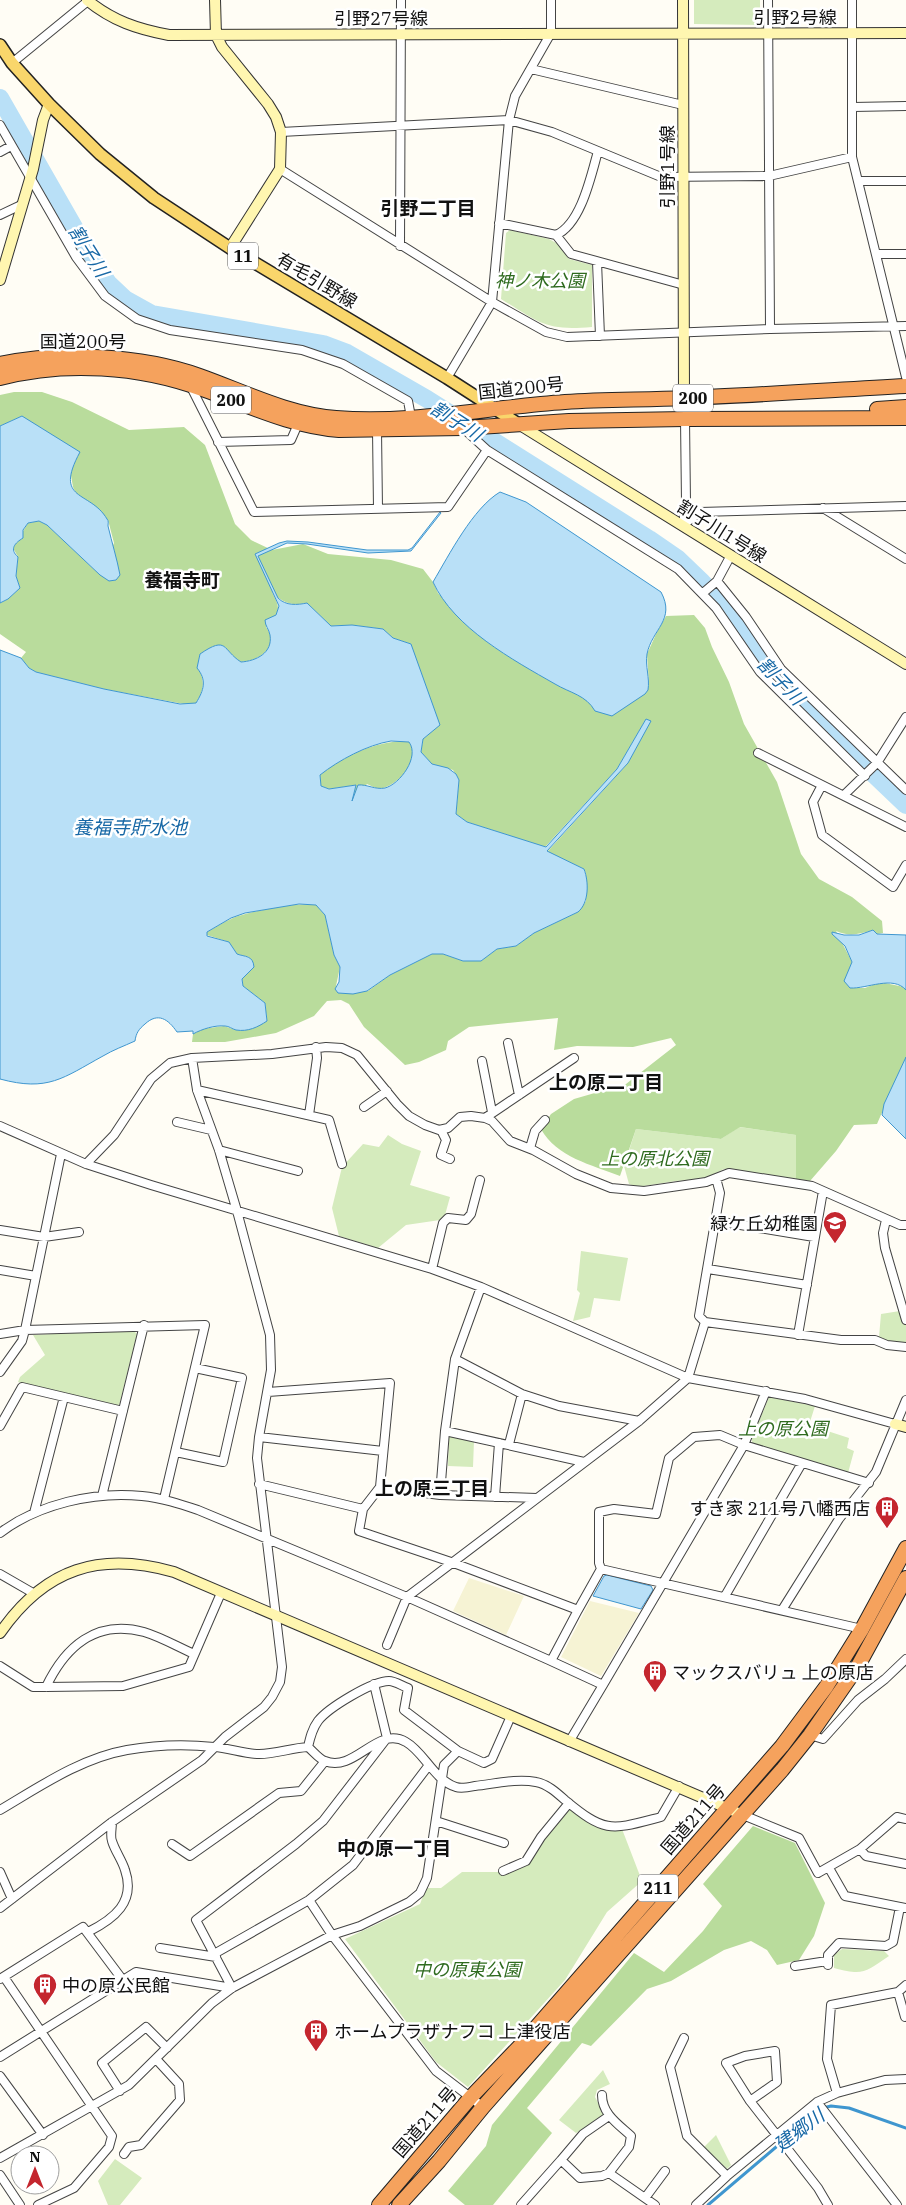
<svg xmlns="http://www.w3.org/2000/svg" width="906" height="2205" font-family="'IBM Plex Serif','Noto Sans JP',serif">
<rect width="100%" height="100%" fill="#fffdf5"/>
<!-- farmland -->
<path fill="#f6f3d4" d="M469,1578L524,1596L506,1635L453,1611Z
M590,1601L639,1613L601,1676L561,1657Z"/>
<!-- green -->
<path fill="#d5ebbd" d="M694,0H760V25L694,24Z
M510,230L549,239L558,244L569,259L592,265V327C545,331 540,323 501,299L506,233Z
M739,1127L796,1135V1179L724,1169L704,1179L676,1181L637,1187L629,1184L624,1166L636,1129L721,1139Z
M388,1135L402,1144L421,1151L410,1185L450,1197L445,1215L440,1220L406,1225L378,1248L339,1236L332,1208L342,1167L363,1144L379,1147Z
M581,1251L628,1258L620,1301L594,1298L590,1317L573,1321L580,1293L577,1290Z
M900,1311L906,1325V1344L888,1341L879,1337L881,1314Z
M133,1330L137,1334L119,1406L18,1382L20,1377L45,1355L33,1335Z
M769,1397L815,1406L809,1425L849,1438L847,1448L854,1451L848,1473L752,1444V1438Z
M449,1436L474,1441L473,1467L448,1466Z
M569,1807C587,1822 597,1830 622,1829L642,1881L607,1912L565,1980L468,2087L436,2062L345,1939L420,1904L426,1888H441L462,1872H504L528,1862L542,1838Z
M842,1949L884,1951L889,1956C865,1972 864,1976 834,1968V1955Z
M603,2070L610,2084L597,2090L595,2097L605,2116L576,2133L559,2120Z
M716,2135L731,2165L727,2169L704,2147Z
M115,2159L142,2178L120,2205H108L98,2181Z"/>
<!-- forest -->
<path fill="#b9dc9c" d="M14,392H42L72,402L129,430L184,427L205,445L235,524L251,540L272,550L303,544L328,554L391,560L423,569L433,582L438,593L464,622L491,645L557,685L577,693L592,705L617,713L649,684L647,654L656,634L666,616L694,615L705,628L712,647L729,682L744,724L777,782L801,854L819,879L852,897L882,921L883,933L877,934L873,930C860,934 849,937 836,931L852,962L850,970L847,974L850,988H865L880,982L904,987L906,990V1057L877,1124L854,1125L836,1151L810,1181L796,1179V1135L740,1127L721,1139L636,1129L620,1176C592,1165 556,1157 541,1129L551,1114L574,1099L626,1084L676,1045L671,1038L633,1047L577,1046L554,1050L558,1018L469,1027L448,1041L446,1050L419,1062L405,1065L364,1027L349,1004L341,1000L327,1001L314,1016L276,1033L225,1042H192L193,1034L202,1029L224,1026L236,1030L267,1021L265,1003L243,986L242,979L254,967L249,957L237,954L229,942L207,935V932C215,928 223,922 231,919C245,912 301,901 316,905L325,915L334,955L340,967L336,986L368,991L390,975L432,954H443L463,961H481L497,949L516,946L534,933L578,912L586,901V874L584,869L547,852L628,763L650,721L646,719L617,769L545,847L467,822L456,814L459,780L453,770L432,764L421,752L423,739L429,734L411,644L393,638L383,629L352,625L331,626L307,603C291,606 283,603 272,592C282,611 279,611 266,627C280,646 260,661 241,662C222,650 228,635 200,654C194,675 212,677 196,703L189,705L104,689L36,672L29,668L21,658L26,652L0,634V603L8,599L20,588L16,576L18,557L13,548L28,523L39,521L47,525L100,575L114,543L108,520L97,508L76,494L73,487L70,470L22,416L0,426V395Z
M402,741L409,742C420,758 402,781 386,787C379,790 373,787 367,784L352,801L356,785L329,789L321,786L320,775C342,757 374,742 402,741Z
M753,1826L795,1843L825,1903L814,1936L799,1960L777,1965L767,1950L751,1941L724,1950L671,1981L647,1989L591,2046L582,2043L527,2108L552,2133L493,2205H465L448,2191L486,2146L492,2125L634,1953L664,1972L703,1931L722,1906L703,1884Z"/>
<!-- water -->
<path fill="#b9e0f7" stroke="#3f96cf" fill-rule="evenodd" d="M22,416L80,452C53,502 90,490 107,519C109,521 108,523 108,526C112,543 117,559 120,575L116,580L109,581L100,575L47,525L39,521L28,523L23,530V538C15,543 9,549 18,557L16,576L20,588L8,599L0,603V426Z
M500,492L526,502L661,592C676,620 652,629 647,654C645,666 650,678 648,690L645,694L612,716L595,711C586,695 570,693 555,684C513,660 454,628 433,582C449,555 473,508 500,492Z
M440,512L441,513L411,551L368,553L307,544L287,543L258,556L278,598C286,606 297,605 307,603L331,626L352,625L383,629L393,638L411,644L440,725L423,739L421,752L432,764L448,768L456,774L459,780L456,814L467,822L546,847L617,769L646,719L651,721L628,763L547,851L584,869C589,882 589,903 578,912L534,933L516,946L497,949L481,961H463L443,954H432L390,975L367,991L353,994L338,993L335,989L339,982L340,967L334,955L325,915L316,905L299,904L245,913L231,918L207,932V936L229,942L237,954C245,957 253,955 254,967L242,979L243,986L265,1003L267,1021C258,1027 248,1032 236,1030C232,1029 229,1026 225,1026C215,1025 202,1029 193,1034V1031L177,1032C168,1019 158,1012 145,1024C139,1029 136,1033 135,1041C124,1046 113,1050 103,1056C63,1078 48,1092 0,1079V650L21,658L29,668L36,672L104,689L180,704L196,703C204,690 207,680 197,668L200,654C228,635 222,650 241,662C256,661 273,653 270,635C269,629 265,626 265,620L276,615L279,606L255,554L279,543L287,541L308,542L367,550H408L412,548ZM391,741L409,742C420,757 400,784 385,788C375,790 367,784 358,785L352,801L356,785L329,789L321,786L320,775C339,760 367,745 391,741Z
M873,930L877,934L906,935V990C893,975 867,989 850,988L844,981L852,962L845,946L832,934V932L844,935H859Z
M906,1057V1139L882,1115L884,1104Z
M607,1575L651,1586L653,1590L641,1609L593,1596L604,1576Z"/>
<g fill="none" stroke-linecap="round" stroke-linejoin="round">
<!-- stream -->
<path stroke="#3f96cf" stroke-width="3" d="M792,2132L823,2108L831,2106L849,2108L906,2128
M708,2205L782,2142"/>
<!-- river -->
<path stroke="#b9e0f7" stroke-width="18" d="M0,98L91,257L108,283L125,299L152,314L323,344L347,353L427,399L649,539L678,559L702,582L714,595L765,667L797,701L906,805
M784,2140L792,2132"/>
<!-- street casing -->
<g stroke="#444" stroke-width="10">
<path id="street" d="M768,0L770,329
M852,0V157L906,377
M12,63L88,1
M531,69L683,105
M853,107L906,106
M0,125L76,257L105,296L137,319L170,330L302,350L343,364L408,401L411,417
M281,132L509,120L552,132L661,177L769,176L852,157
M0,152L11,146
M280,169L492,302L546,332L567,337L770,329L906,326
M859,181H906
M0,215L21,205
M499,223L556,235L571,254L684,285
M556,235C581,224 591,176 598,151
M400,246L401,0
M876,254H906
M597,262L600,336
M447,378L492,302L509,120L515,96L551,33V0
M190,385L254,512L448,507L487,450
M463,428L487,450L678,569L716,608L760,672L865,776
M377,430L378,509
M218,442L291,440L298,424
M823,508L906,559
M683,525L700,512L906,506
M683,525L686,503L685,419
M731,555L717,581L746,617L781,669L906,790
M703,593L717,581
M758,753L906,827
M822,785L813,802L822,835L893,887L906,865
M844,795L877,763L906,717
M508,1043L519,1095
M482,1061L492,1112
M197,1090L329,1120L342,1164
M364,1107L387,1091
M309,1115L317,1058L316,1047
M485,1118L574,1058
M177,1122L211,1130
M0,1126L86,1164L151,1185L432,1269L481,1287L688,1378L805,1399L895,1424
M441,1130L446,1140L441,1155L450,1159
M530,1148L535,1131L545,1120
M219,1150L298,1171
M61,1154L25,1330L205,1325L164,1499
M86,1164L114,1135L151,1079L170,1063L192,1058L272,1054L326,1047L342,1048L357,1055L397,1104L409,1116L425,1125L439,1130L448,1128L460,1117L471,1116L485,1118L492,1121L510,1141L533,1150L576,1174L611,1188L644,1191L706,1182L729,1173L812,1186L900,1225H906
M716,1178L720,1193L699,1316L705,1322L841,1340H875L887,1345L906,1347
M886,1220L883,1233L885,1248L906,1320
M716,1221L814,1237
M0,1230L44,1237L79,1232
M432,1269L443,1223L448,1218L466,1220L471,1214L480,1180
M708,1269L807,1285
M0,1270L36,1276
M0,1334L25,1330L22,1341L0,1372
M798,1335L823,1191
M455,1359L522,1394L559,1406L639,1421
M268,1392L390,1383L380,1487L363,1509L359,1531L451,1562L578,1610L551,1661L603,1685L569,1742
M0,1426L22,1387L123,1411
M445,1431L584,1462
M259,1437L383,1451
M509,1444L522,1394
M176,1452L223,1462L242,1378L195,1368
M259,1484L363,1509
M380,1487L440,1495L537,1498
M440,1495L445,1431L455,1359L481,1287
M102,1496L144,1325
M495,1497L499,1443
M34,1513L64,1397
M0,1533C38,1504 95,1491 142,1496C162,1498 180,1504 198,1510L407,1597L639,1421L688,1378L705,1322
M601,1569L862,1629
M0,1574L33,1593
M725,1596L802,1463
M578,1610L601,1569L599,1563V1512L614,1509L656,1514L669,1458L694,1437L720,1435L744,1445L869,1483
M782,1610L839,1519L876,1472L906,1400
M387,1645L407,1597L551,1661
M0,1666L33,1687H46L123,1686L189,1667L221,1593
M603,1685L744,1445L766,1391
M46,1687C65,1647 96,1619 144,1632C161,1637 178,1647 194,1654
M810,1735L823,1739L858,1700L885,1679L906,1659
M308,1747C310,1738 312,1729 318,1721C328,1708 372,1681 389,1681C395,1681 402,1686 408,1688L404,1710L458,1751L484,1763L492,1759L511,1716
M0,1810C39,1787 81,1758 127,1750C155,1745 186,1744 214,1747C229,1748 244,1754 259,1754C276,1754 291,1748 308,1747C313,1751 319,1759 325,1761C355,1773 377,1725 406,1742C424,1752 434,1780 456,1787C461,1789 470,1787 475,1786C494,1784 517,1778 536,1782C547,1784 556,1792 565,1800C606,1834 611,1830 661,1817L679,1786
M743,1815L799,1838L818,1873L860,1849L897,1817L906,1819
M436,1821L504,1843
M172,1844L190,1856L279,1793L301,1791L325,1761
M860,1849L866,1856L906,1864
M829,1868L845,1896L906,1908
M503,1871L526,1861L541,1837L569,1803
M0,1872L12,1899
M309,1900L332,1935L436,2071L483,2107
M0,1908L112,1822L202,1760L225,1737L264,1707L272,1697L280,1682L282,1667L257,1458L259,1437L271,1370L270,1335L237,1211L219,1150L197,1090L192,1058
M88,1932C114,1919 136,1902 125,1870C122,1860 115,1851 112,1841C110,1836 112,1828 112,1822
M160,1948L216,1957
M214,1954L309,1900L353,1865L429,1765
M828,1965V1955L839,1943L886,1946L893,1942L900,1907
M795,1966L827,1961
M4,1977L112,2136L109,2147L74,2188L38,2205
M0,1979L83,1927L122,1979
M232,1988L196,1920L296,1844L323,1821L387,1738L374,1684
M898,1992L905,2017
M684,2038L670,2067L687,2136L727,2176
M0,2057L136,1972L232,1988
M0,2076L43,2135
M120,2091L102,2063L146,2027L167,2048
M837,2093L827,2059L831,2005L898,1992L906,1985
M602,2095C602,2114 618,2124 631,2136L629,2147L609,2173
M750,2101L777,2082L775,2051L745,2056L726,2063L750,2101L818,2188L828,2205
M817,2102L897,2205
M609,2116L583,2134L561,2160L580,2178L602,2176L609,2173L655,2205
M124,2154L129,2147L141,2145L180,2100L179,2084L156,2059
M0,2158L129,2085L212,2003L232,1988L332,1935L360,1926L409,1902L420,1893L427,1878L444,1765L458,1751
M0,2175L20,2205
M645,2198L665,2171
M521,2205L561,2160
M696,2205L727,2176L817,2102L837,2093L885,2080L906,2079"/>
</g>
<!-- secondary casing -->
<g stroke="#333" stroke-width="12">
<path id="secondary" d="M87,0C113,21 137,29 169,35L906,33
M215,0L216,35L222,47L268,104L276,117L281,132L280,169L230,248
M683,0L684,399
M0,280L33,169L43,120L49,104
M520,425L906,664
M895,1424L906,1427
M0,1633C45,1568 100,1551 174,1572L743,1815"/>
</g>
<!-- primary casing -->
<g stroke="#222" stroke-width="14">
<path id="primary" d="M0,45L12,63L49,104L100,154L154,198L230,248L447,378L520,425"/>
</g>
<!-- highway casing -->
<g stroke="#222" stroke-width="16">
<path id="highway" d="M0,364C61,351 141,355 200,376C245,392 287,414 336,418C413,424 489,407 565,402C605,399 645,400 685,398C759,395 832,390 906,386
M0,378C65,361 139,366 202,389C248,405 289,426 339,430L463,428L569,421L685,419L906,418
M877,409L906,407
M379,2205L471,2097L519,2047L782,1746L826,1687L862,1629L906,1548
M399,2205L439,2161L483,2107L782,1770L810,1735L858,1666L906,1578"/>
</g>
<!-- street -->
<use href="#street" stroke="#fff" stroke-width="8"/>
<!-- secondary -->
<use href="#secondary" stroke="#fff6b0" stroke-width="10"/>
<!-- primary -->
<use href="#primary" stroke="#f9d66b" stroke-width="11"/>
<!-- highway -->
<use href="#highway" stroke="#f5a25d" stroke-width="14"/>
</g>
<!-- icons -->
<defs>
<g id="school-pin" transform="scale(1.25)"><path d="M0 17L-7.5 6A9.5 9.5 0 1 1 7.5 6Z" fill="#c4262e" stroke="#fff"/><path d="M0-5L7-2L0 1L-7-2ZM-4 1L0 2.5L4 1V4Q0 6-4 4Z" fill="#fff"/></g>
<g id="building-pin" transform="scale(1.25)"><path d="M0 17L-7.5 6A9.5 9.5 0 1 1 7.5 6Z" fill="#c4262e" stroke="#fff"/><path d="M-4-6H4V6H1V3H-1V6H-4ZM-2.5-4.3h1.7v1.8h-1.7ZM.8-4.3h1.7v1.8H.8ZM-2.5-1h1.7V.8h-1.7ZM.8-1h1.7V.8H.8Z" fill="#fff"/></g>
</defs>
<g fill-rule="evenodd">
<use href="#school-pin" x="835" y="1223"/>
<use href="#building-pin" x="887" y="1508"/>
<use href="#building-pin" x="655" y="1672"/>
<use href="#building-pin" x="45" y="1985"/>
<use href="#building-pin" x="316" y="2031"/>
</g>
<g text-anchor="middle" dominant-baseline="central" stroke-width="5" stroke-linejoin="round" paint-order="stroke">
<!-- shield labels -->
<g fill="#fff" stroke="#585858" stroke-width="1">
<rect x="228" y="242.5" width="30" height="27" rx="4"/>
<rect x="673" y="384.5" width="40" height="27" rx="4"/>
<rect x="211" y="386.5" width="40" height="27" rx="4"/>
<rect x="638" y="1874.5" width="40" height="27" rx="4"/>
</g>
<g font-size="16" font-weight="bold" fill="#111">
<text x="243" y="256">11</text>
<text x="693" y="398">200</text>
<text x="231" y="400">200</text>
<text x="658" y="1888">211</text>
</g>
<!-- street labels -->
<g font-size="18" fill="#111" stroke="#fff">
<text x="795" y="17">引野2号線</text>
<text x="381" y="18">引野27号線</text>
<text transform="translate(667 167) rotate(-90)">引野1号線</text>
<text transform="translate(317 280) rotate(31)">有毛引野線</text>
<text x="83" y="341">国道200号</text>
<text transform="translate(521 388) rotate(-6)">国道200号</text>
<text transform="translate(722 531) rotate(32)">割子川1号線</text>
<text transform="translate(693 1819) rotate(-49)">国道211号</text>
<text transform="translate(425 2122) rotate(-49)">国道211号</text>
</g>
<!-- park labels -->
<g font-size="18" font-style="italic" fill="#2f6b1f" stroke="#fff">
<text x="540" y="280">神ノ木公園</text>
<text x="655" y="1158">上の原北公園</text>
<text x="783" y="1428">上の原公園</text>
<text x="467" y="1969">中の原東公園</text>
</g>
<!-- poi labels -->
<g font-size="18" fill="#111" stroke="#fff" text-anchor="start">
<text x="818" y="1223" text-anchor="end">緑ケ丘幼稚園</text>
<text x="870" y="1508" text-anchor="end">すき家 211号八幡西店</text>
<text x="672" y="1672">マックスバリュ 上の原店</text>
<text x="62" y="1985">中の原公民館</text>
<text x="334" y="2031">ホームプラザナフコ 上津役店</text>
</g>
<!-- neighbourhood labels -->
<g font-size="19" font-weight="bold" fill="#111" stroke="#fff">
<text x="428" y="208">引野二丁目</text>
<text x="182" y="580">養福寺町</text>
<text x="606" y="1082">上の原二丁目</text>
<text x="432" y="1488">上の原三丁目</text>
<text x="394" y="1848">中の原一丁目</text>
</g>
<!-- water labels -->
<g font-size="19" font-style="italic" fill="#1768a6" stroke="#fff">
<text transform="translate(89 251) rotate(58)">割子川</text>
<text transform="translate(457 421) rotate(32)">割子川</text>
<text transform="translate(781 681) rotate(46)">割子川</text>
<text x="130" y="827">養福寺貯水池</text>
<text transform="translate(799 2130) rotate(-37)">建郷川</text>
</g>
</g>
<!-- north arrow -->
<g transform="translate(35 2170)"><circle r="24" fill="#ffffff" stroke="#a0a0a0"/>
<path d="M0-4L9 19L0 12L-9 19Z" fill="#c4262e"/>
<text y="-8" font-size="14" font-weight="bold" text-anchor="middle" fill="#111111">N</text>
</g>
</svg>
